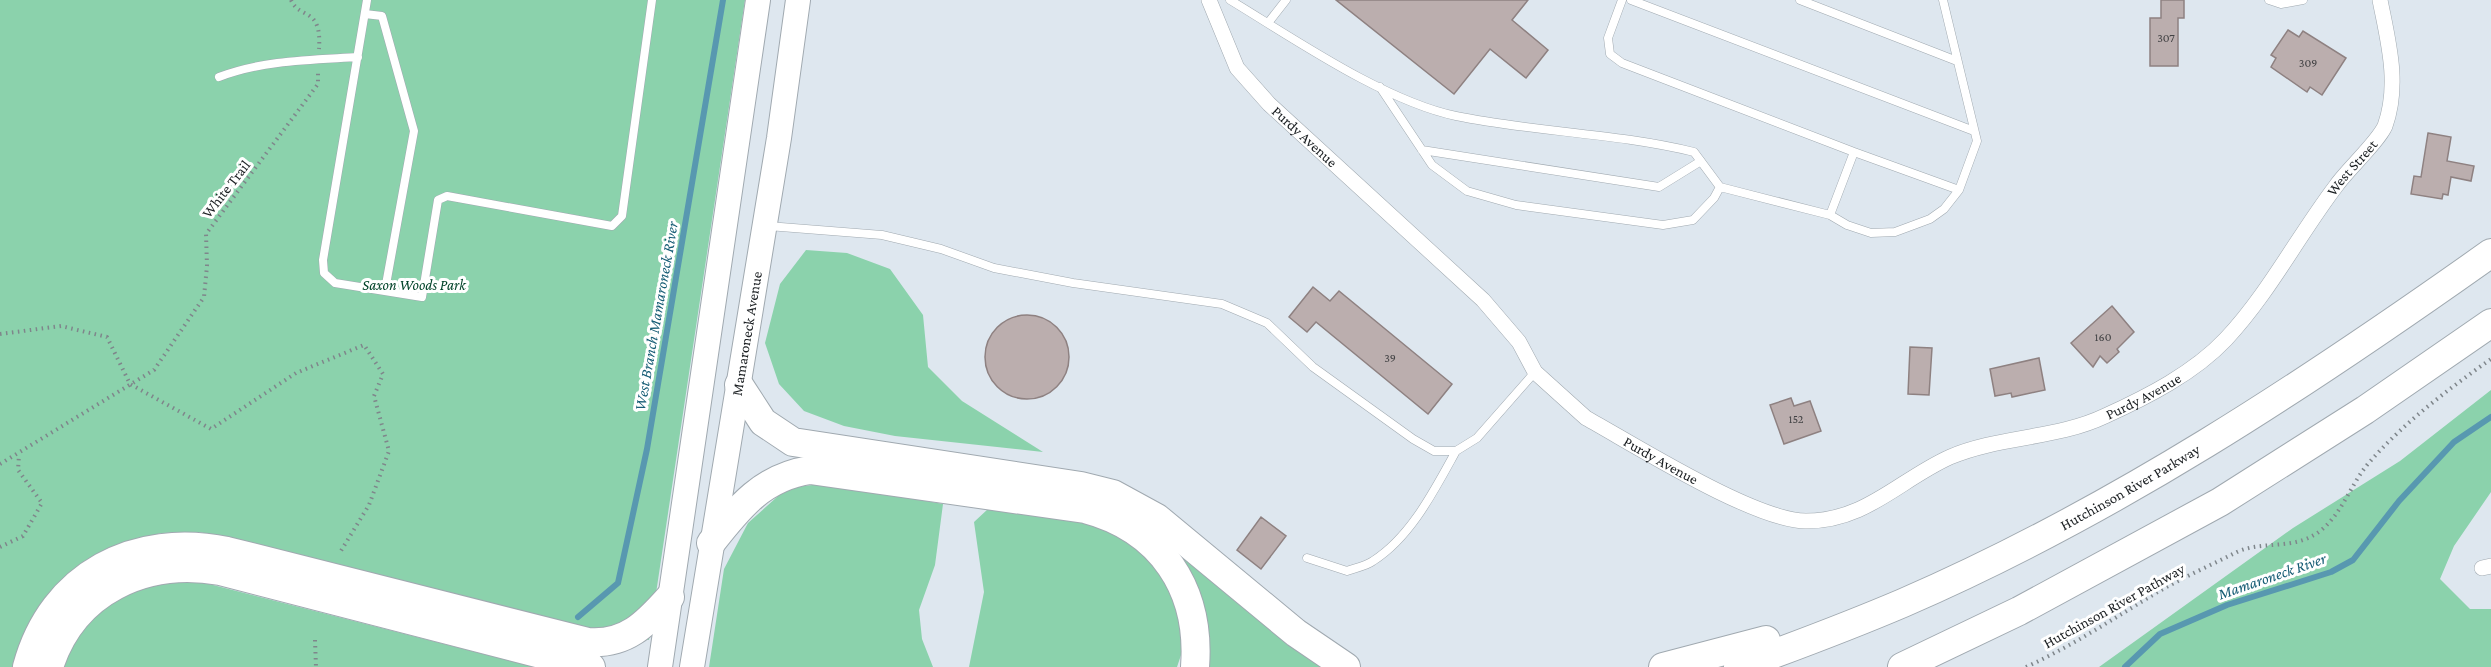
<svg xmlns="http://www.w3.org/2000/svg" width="2491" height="667" font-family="'Crimson Pro',serif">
<rect width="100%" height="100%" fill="#dee7ef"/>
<!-- green -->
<path fill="#8bd2ac" d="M0,0H745L649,640L608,629L588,631L270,548L199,532L161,533L123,545L18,667H0Z
M806,250L847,253L890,269L923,315L928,367L962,401L1043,452L895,436L844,426L804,411L779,384L765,343L780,284Z
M2491,390V492L2454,546L2440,579L2470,609H2491V667H2099L2293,528L2400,461Z
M829,483L943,504L935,565L919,610L922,639L933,667H709L724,569L748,523L787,488Z
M988,509L1085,522L1122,534L1157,565L1180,615L1182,652L1177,667H969L984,592L974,522Z
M1188,553L1333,667H1205L1180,559Z
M178,576L534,667H64L73,636L117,596Z"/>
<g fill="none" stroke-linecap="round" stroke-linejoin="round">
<!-- stream -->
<path stroke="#5898b0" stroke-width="6" d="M578,617L618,583L647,449L723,0
M2125,667L2160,634L2227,605L2331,572L2353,560L2399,501L2454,442L2491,417"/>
</g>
<!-- building -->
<path fill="#bbaeae" stroke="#8e8181" stroke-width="1.5" d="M1336,0H1528L1512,20L1548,50L1526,78L1490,49L1454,94Z
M2161,0H2184V18H2178V66H2150V18H2161Z
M2288,30L2299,37L2303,31L2346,58L2322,95L2310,87L2307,92L2271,67L2276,58L2271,55Z
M2428,133L2451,137L2447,161L2474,166L2471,181L2451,177L2448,195L2443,194L2442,199L2411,194L2414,176L2421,177Z
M1313,287L1330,301L1339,291L1452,384L1428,414L1316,322L1307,332L1289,317Z
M2112,306L2134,332L2117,349L2119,352L2107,363L2100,356L2093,367L2071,343Z
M985 357a42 42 0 1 1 84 0a42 42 0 1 1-84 0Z
M1910,347L1932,348L1929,395L1908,394Z
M2039,358L2045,390L2012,397L2011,393L1995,396L1990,369Z
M1791,398L1794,406L1810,401L1821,431L1784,444L1770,405Z
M1261,517L1286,536L1261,569L1237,550Z"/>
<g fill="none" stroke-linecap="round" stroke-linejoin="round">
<!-- lane casing -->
<g stroke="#a0a9b0" stroke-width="9">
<path id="lane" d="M367,0L323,260L324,273L335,283L422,297L438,200L447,196L612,226L622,216L652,0
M1230,0C1293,38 1384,101 1456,116C1534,132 1616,133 1694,152L1720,187L1830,215L1854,152L1622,63L1610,54L1608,38L1622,0
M1631,0L1974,131
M1800,0L1957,61
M2269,0L2281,4L2303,0
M365,14L382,16L414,131L385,290
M1268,23L1286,0
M219,77C264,60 310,60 358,57
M1380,87L1432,165L1467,191L1516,205L1663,225L1693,220L1714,198L1720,187
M1422,150L1659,187L1701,161
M1854,152L1959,190
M1830,215L1847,225L1871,233L1895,232L1930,219L1944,209L1959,190L1977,141L1943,0
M768,226L882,235L941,249L994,268L1073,283L1222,304L1267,323L1313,367L1413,439L1434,451H1456L1477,438L1535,372
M1307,558L1347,571C1355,568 1366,566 1373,561C1411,537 1435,489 1456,451"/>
</g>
<!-- street casing -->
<g stroke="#a0a9b0" stroke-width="16">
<g id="street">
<path id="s1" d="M1209,0L1237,68L1269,104L1483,300L1519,342L1535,372L1586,418C1635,445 1755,521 1806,521C1866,521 1899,480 1950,457C1999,436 2057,439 2105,416C2147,397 2194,373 2226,339C2269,293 2298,236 2336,186C2347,170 2378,142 2385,126C2400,84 2388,41 2380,0"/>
<path d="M2482,568L2491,566"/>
</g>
</g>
<!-- primary casing -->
<g stroke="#a0a9b0" stroke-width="26">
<g id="primary">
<path d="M660,667L758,0"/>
<path id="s2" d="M692,667L779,138L798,0"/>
</g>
</g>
<!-- highway casing -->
<g stroke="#a0a9b0" stroke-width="30">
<g id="highway">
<path d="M739,385L763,422L793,442L1081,486L1113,494L1157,518L1296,633L1346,667"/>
<path d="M711,543C739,507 763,477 810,470L1085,509C1161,529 1201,589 1195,667"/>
<path d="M27,667C52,574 136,532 227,551L588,642C626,645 646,624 670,597"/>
<path d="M49,667C73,591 145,558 220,571L591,667"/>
<path d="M1663,667L1766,640"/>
<path id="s3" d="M1738,667C1793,647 1849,626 1903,603C2113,512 2305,385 2491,253"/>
<path d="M1902,667L2019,611L2220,502L2365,410L2491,323"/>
</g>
</g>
<!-- path -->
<path stroke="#7f868b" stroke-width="4" stroke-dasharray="1.5 4.5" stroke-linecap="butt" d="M291,0C300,20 322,6 319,49
M0,334L61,326L107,337L130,384L211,429L296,373L364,345L383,374L374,396L389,451L369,505L339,554
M0,464L154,370L204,297L207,266L206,234L318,84V71
M0,547L23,536L42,503L18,470L19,455
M315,640L316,667
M2026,667C2072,646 2113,619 2156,593C2182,578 2211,565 2237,552C2263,540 2294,551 2320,531C2342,514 2350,486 2367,465C2402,424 2447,390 2491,359"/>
<!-- lane -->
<use href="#lane" stroke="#fff" stroke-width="8"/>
<!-- street -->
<use href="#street" stroke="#fff" stroke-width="15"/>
<!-- primary -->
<use href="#primary" stroke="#fff" stroke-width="24"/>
<!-- highway -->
<use href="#highway" stroke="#fff" stroke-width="28"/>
</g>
<g text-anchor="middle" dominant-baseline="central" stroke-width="6" stroke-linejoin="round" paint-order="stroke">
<!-- number labels -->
<g font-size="12" fill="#424244">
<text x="2166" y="38">307</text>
<text x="2308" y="63">309</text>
<text x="2103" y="337">160</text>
<text x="1390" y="358">39</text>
<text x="1796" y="419">152</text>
</g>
<!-- street labels -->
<g font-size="15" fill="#1a1e21" stroke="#fff">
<text stroke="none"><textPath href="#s1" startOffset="170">Purdy Avenue</textPath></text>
<text stroke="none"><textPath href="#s1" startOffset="1492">West Street</textPath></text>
<text transform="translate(226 189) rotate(-52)">White Trail</text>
<text stroke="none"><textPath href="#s2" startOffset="338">Mamaroneck Avenue</textPath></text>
<text stroke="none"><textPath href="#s1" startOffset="1178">Purdy Avenue</textPath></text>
<text stroke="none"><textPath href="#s1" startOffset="656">Purdy Avenue</textPath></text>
<text stroke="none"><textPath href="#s3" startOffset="432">Hutchinson River Parkway</textPath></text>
<text transform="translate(2114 606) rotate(-29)">Hutchinson River Pathway</text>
</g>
<!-- park labels -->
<g font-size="15" font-style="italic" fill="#004329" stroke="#fff">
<text x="414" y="285">Saxon Woods Park</text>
</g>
<!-- water labels -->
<g font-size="16" font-style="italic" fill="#155c74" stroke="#fff">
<text transform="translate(656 316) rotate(-80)">West Branch Mamaroneck River</text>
<text transform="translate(2272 576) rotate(-19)">Mamaroneck River</text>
</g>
</g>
</svg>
